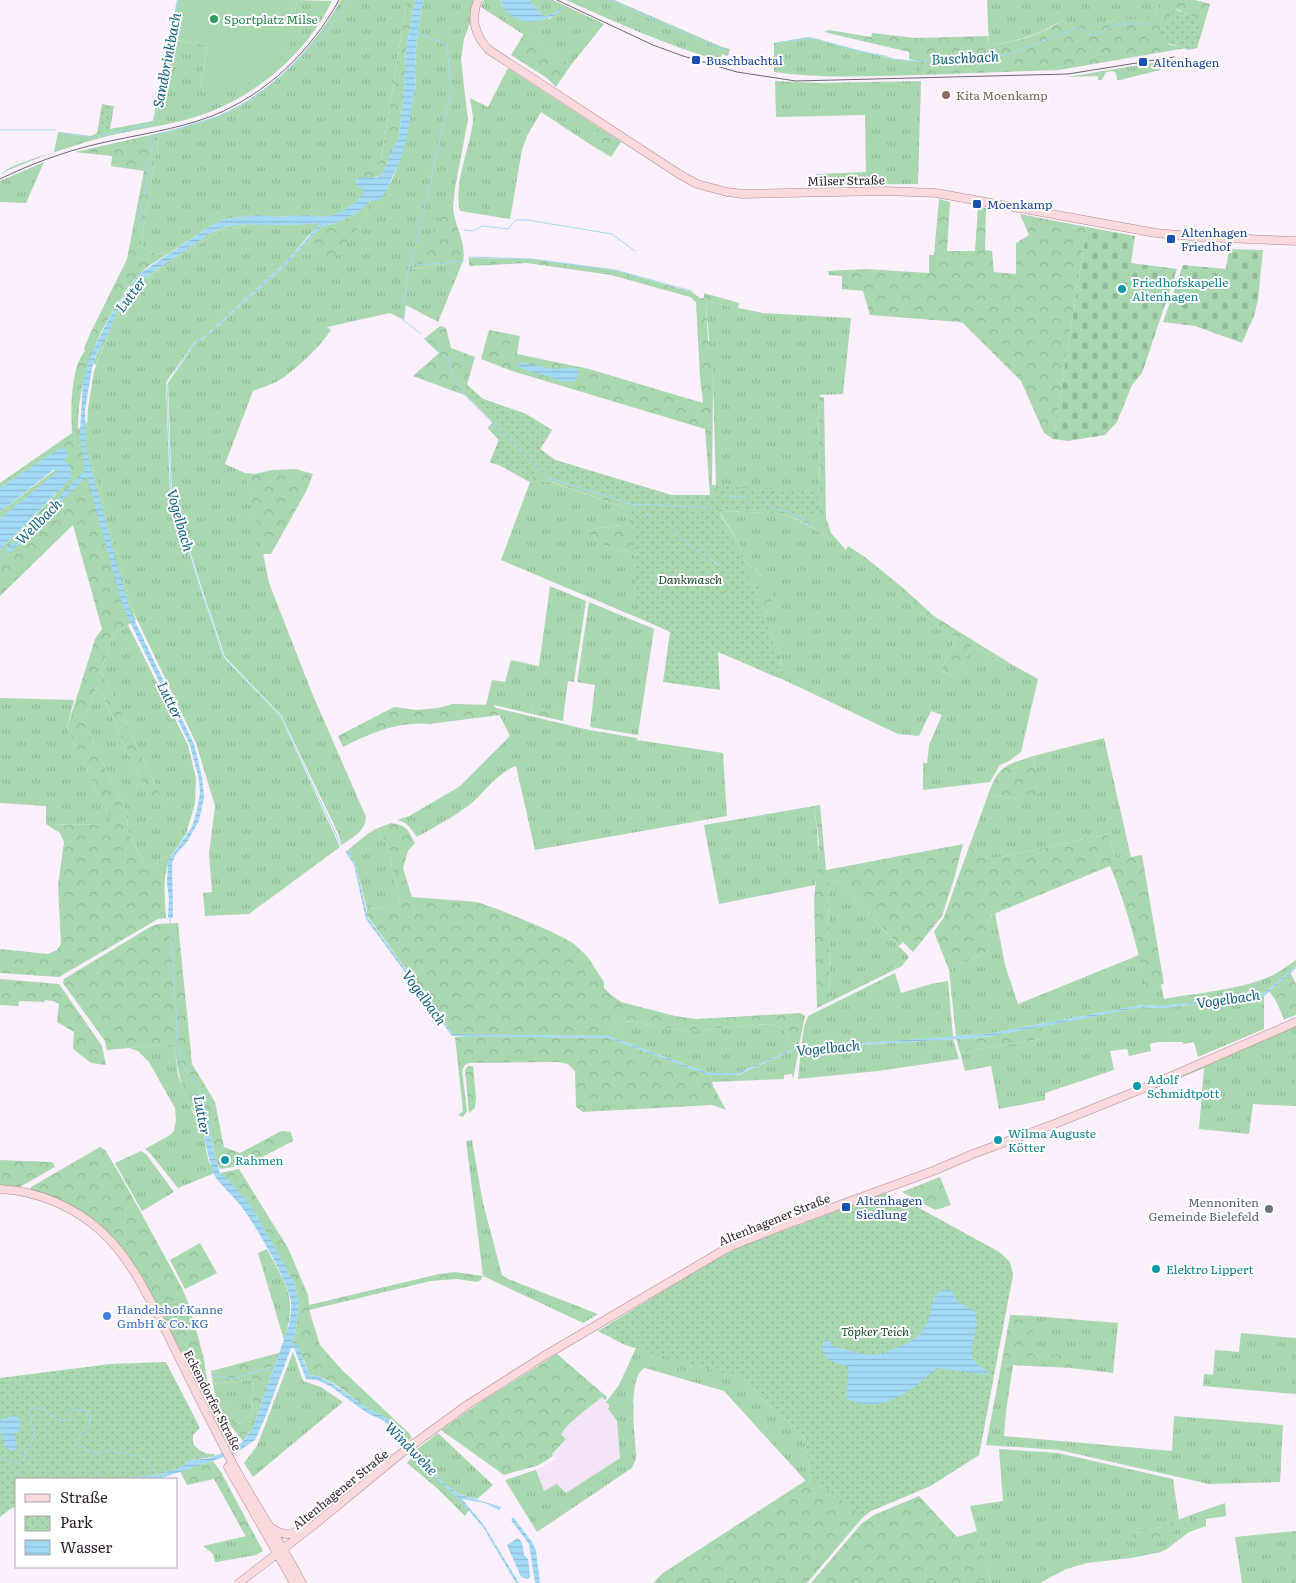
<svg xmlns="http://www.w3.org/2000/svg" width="1296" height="1583" font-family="Literata,serif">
<defs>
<pattern id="grass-tufts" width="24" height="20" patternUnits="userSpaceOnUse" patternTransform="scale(1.25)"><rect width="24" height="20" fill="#a9d7b0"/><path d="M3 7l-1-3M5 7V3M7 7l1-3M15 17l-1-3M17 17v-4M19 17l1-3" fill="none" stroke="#91b898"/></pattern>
<pattern id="forest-crowns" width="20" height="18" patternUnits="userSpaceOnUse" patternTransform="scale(1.25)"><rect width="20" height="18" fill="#a9d7b0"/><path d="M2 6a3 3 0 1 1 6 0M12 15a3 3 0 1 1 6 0" fill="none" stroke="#91b898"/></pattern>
<pattern id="cemetery-stones" width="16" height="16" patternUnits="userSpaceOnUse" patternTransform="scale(1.25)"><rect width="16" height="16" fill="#a9d7b0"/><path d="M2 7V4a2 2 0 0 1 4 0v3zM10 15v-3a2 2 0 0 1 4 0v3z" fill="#91b898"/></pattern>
<pattern id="park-dots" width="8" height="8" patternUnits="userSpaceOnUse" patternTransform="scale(1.25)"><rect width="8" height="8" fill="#a9d7b0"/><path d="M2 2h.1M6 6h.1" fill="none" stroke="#91b898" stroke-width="1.8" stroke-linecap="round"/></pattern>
<pattern id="water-rules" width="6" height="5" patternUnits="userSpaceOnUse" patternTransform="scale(1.25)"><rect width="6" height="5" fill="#a2daf5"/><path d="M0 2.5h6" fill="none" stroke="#8cbbd2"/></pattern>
</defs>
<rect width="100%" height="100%" fill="#fbf0fc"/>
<!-- commercial -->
<path fill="#f4e4f7" d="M602,1397L610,1406L608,1410L617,1421L620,1457L566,1494L544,1491L536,1470L556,1459L552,1454L566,1439L561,1434L575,1418Z"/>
<!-- grass -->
<path fill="url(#grass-tufts)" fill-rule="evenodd" d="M297,0L332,1C307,52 260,93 207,113C176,125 141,128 108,136C70,146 35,158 0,174C15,163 36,158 54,152L58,132L91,136L97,133L102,104L114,106L110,129L153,121L169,39L206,45L207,49L200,88L269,68L286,55L288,52Z
M341,0H407L381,160L356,180L362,187L364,194L355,203L337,214L324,217L307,215L279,217L258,215L225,219L212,225L168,254C157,253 144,254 141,242L159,133C178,128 199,124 218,116C272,92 312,50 341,0Z
M424,0H473L471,20L464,39L461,59L468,120L455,188L453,207L448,205L412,269L463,261L438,322L406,305L404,320L390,313L327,327L331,330C319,348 300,365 283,378C274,384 263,387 253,391L225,464L245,473L258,528L269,583L312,693L366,817C365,832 353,837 342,845L338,833L281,715L225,657L210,611L208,608L172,494L168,383L195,344L207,336L292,259L306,242L333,259L365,219L370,200C398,201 410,116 414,94C418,85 414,77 415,67C416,45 418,21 424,0Z
M484,0H500L502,6L550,19L560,8L554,14L545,16L541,14L529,0H553L604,24L571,65L481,7Z
M566,0H614L722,47L730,49L728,56L722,54L720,61C667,45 617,23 566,0Z
M987,0H1160L1154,15L1146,19L1114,20L1098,29H1091L1066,26L1062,20C1042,34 1013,43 989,45Z
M808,37L893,59L921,61V75C872,76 823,79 774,72V43Z
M1175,59L1159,65L1160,70L1120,80H1117L1116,73L1112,71L1106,72L1102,80H1098V76L1067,77Z
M508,68L598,127L588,143L541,112L527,136L522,150L510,219L460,211C453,183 470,149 473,121C473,114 471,105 470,98L488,107Z
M775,81L819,83L921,81L918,184L817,185L816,174L866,172L865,115L776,117Z
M44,162L26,203L0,202V181Z
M263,223L290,225L318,223L320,225L307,237L289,259L206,335L194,343L168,379L166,384L170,495L223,657L280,716L340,847L249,914L205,916L203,893L212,892L209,854L215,806L196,743L131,607L91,462L87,429L88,408L94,371L110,330L121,311L148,277L215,234L224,230Z
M710,302L763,313L851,318L843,394L820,395L821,398L818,399L820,492L716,486L713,383L706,306Z
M540,481L551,482L623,507L627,518L650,533L738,660L501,560L530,482ZM621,525L638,556L624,550L621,551L605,546L593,537L592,529Z
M719,511L780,513L796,519L820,532L847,551L935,624L956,637L941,671L955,677L972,645L1000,661L1011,664L1038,679L1021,752L1009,761L1000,765L990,782L923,790V763H927L929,745L942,715L931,711L919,736L898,734L784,680L781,671V655L773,640L764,616L771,608L762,576L747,564L738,542Z
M550,586L586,601L574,682L568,681L564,711L533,707L532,714L494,705H486L492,680L505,682L511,660L539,666Z
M589,602L654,629L638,735L590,727L595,685L577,682Z
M128,625L188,745L196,778L195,804L186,834L173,853L146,869L127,829L128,816L85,725L84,720L96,688L101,691L148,798L163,803L162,798L101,671L113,634Z
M0,698L74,700L67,728L113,825L46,824V806L0,803Z
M496,708L589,730L637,738V740L723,753L727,816L535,850L516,766C495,774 485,793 468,806C452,818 434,827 417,837C411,829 408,822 397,820L409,816L459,787L510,736Z
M1104,738L1130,853L1116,859L1108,834L991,859L969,847L988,795L1021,799L1035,769L1033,756Z
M814,806C818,835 820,856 815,885L719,904L704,825Z
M378,828L389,848L392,868L400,903L382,908L367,909L356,866L348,850C358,842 367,833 378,828Z
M835,880L839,882L909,957L905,962L901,961L897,966L830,998L828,881Z
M995,913L1005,965L1018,1004L1139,955L1146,986L1161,984L1164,999C1196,993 1237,990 1266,978C1277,974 1286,967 1296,960V966L1264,993L1244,992L1230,999L1160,1006L1142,1005L987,1034L956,1036L949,970L990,950C989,939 983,919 995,913Z
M895,973L901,993L931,984L948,981L953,1037L801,1047L804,1027L808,1016Z
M1245,994L1264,996V1029L1198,1057L1194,1042L1183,1044V1042H1158L1150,1044L1151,1051L1129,1056L1127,1049L1110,1051L1114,1070L1045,1093V1100L999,1109L991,1066L965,1071L960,1052L1042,1039V1026L1142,1007L1160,1008L1230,1001Z
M629,1021L666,1028L691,1031L768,1024C781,1026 787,1030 790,1044L800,1041L799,1047L737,1073H708L609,1036L619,1025Z
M1296,1025V1106L1253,1104L1249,1134L1199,1129L1204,1068L1145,1093L1146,1091Z
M953,1039L959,1059L878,1071L798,1079L801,1049Z
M174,1044L178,1075L193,1113L203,1123L206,1150L209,1162L215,1173L178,1188L150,1153L145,1149L170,1135L174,1131L176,1120L175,1108L149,1062L138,1051L129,1048Z
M796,1049H799L793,1079L792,1074L784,1075V1079L712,1082L711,1075H738Z
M472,1140L483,1203L502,1275L508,1279L598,1314L583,1323L483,1276L466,1141Z
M141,1151L146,1154L174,1192L142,1211L115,1163Z
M267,1249C286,1286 298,1297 284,1340L258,1253Z
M1033,1316L1118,1323L1113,1373L1071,1368V1358L1032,1355Z
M1241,1333L1296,1338V1394L1203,1386L1204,1374L1213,1375L1215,1350L1239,1352Z
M636,1348L747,1380L762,1399L794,1427L804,1438L811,1477L806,1481L724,1391L645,1368C627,1375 635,1437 636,1454V1459L632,1468L537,1532L505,1480L536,1470L544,1491L557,1484L566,1493L620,1458L617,1421L608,1409L610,1406L606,1402L619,1385Z
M293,1352L303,1381L321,1387L343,1402L253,1477L244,1463L257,1446Z
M1013,1365L1006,1412L1004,1436L1172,1451L1174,1416L1283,1425L1280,1482L1209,1484L1059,1450L986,1445L1001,1366Z
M254,1379L252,1415L240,1424L222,1405L217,1403L213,1384Z
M438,1433L493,1485L477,1499L458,1494L443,1482L416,1450Z
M999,1449L1058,1453L1173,1479L1179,1520L1160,1527L1130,1535L1190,1522L1188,1516L1225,1503L1226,1516L1206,1519V1526L1189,1532L1167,1549L1161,1552L1131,1558L1087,1563L1066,1569L1040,1583H991L970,1506L1003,1501Z
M415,1453L442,1484L458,1498L469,1510L465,1516L438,1489L407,1463Z
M1296,1531V1583H1242L1235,1537Z
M246,1536L256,1555L217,1562H215L213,1554L203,1546Z"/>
<!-- forest -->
<path fill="url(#forest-crowns)" d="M407,0H415L406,49L404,89L399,136L382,174C375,179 367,179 359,177L381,160Z
M1160,0H1195L1210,4L1204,25H1198L1189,15L1177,9L1160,29C1167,47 1168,44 1186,48L1059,70L921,75V61L909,59V52L824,32L829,30L871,37L872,33L916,38L988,36L989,45C1013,43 1043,35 1062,20L1066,26C1082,19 1081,28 1092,29C1101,30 1107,22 1115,20C1128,17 1141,22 1154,15Z
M524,34L571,65L556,87L547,78L511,55Z
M598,127L621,142L611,157L588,143Z
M159,133L141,242C144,254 157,253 168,254C160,259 152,263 145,269C136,276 130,287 123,296C95,335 78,380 78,429L87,422L91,462L131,607L136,620L113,634L101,671L162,798L163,803L160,806L153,804L148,798L101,691L96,688L84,720L85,725L128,816L127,829L146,869L173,853C161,872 165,896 166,918L158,919L59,977L0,973V949L48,954L57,950L61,944L58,885L64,842L60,833L46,824L113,825L67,728L95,639L102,629L73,525L0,596V550L56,494L67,465L64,461L61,448L0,488V483L72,433C71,412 70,368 85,351L84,348L91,332L127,259L144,171L111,166L112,156L75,152Z
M939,199L950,202L947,251H975L978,207L986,208L985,250L992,251L994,272L1016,274V243L1029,235L1020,214L1087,227L1053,439L1044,433L1021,381L963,323L959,322L870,315L863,291L842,289V276L829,275L828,271L865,269L929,273V255H934Z
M370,200L365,219L333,260L306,242L323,226L336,223L357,213Z
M447,205L453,207C454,225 467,243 463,261L411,269Z
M263,223L224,230L215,234L148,277L121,311L110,330L96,365L93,363L116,314L131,292L146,277L212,232L232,225Z
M469,258L532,259L614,270L692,292L700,298H704V293L739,303L738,308L711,302L706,306L708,341L712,342L711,346L713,383L712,485L820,491L818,398L824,397L826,518L831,533L846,550L848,546L865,557L903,588L934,616L1011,664L1000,661L972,645L955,677L941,671L956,637L935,624L846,551L820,532L797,519L780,513L720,511V514L738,542L747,564L762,576L773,591L771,608L764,616L773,640L781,655L780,676L776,677L738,660L733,647L650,533L628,521L623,507L552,482L540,481L530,482L501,466L490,462L499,440L488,428L493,422L467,396L413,376L439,353L424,339L440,326L446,328L451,348L475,357L467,385L483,399L526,414L552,430L540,449L555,460L671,495H710L705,429L512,371L481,359L489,330L520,336L517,354L589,369L703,403L700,377L696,302L690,297L611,275L527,263L469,266Z
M56,469L58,471L57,474L0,519V512Z
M296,469L313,474L307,490L271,554H263L245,473L255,474L272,470Z
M621,525C639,527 637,542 638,556L624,550L621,551L605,546L589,534L592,529Z
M453,704L494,705L500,715L429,724C398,721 369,734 343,747L338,736L394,707L417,710L438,708Z
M533,706L564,711L563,721L532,714Z
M1033,756L1039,794L1021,799L988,795C999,765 1004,766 1033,756Z
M820,805L826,870L963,844L954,879L942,916L913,952L903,942L899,946L839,882L835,880L828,881L830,997L897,966L901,961L905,962L902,966L817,1008L814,902L819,841L814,806Z
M391,823C407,825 408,830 415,843L408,851L403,868L412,897L477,902L500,910L550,931L573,943L587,956L604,982V988L611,995L621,1002L675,1016L696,1019L800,1013L805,1016L800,1041L790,1044C787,1030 781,1026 768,1024L691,1031L666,1028L629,1021L619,1025L609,1036L453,1034L366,914L367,909L382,908L400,903L392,868L389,848L378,828Z
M1108,834L1116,859L1130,853L1131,857L1142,855L1164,984L1146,987C1137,946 1126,904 1110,866L991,915L988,922L990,950L949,970L934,932L944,917L969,847L991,859Z
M178,923L192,1064L215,1102L224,1147L240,1153L281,1131L291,1132L293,1141L247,1165L220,1169L216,1160L211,1136L201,1110L203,1123C183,1103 178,1072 174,1044L107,1050L105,1041L63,983L64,979L150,927L158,924Z
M1290,972L1296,984V1015L1285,1019V1021L1276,1001L1269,991Z
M0,979L59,984L102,1046L106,1065L91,1063L73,1049L74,1032L57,1022L59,1004L53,1001L45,1000L44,1002L19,1001L18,1006L0,1005Z
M1042,1026V1039L960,1052L956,1039L987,1037Z
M467,1036L608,1038L711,1075L713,1086L726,1110L712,1105L583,1112L576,1107L575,1071L568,1064L558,1062L470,1063L465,1065L462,1070L467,1111L463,1117L458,1115L463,1111L455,1037Z
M468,1066H473L476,1098L475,1108L469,1113L465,1070Z
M100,1147L105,1150L122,1178L182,1288L190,1307L204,1359L210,1402L234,1437L227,1443L155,1301L142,1276L128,1257L83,1213L59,1199L31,1190V1187Z
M0,1160L52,1162L55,1167L18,1188L0,1186Z
M239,1169L288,1248L308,1295L309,1305L439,1274L455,1272L483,1276L481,1280L477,1282L457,1279L431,1281L309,1310L320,1345L342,1370L409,1433L412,1438L408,1441C399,1434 394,1425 386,1418C382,1414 375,1413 369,1409C350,1398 332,1376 309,1375L304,1360L292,1343L296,1328L299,1303L294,1283L256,1215L220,1173Z
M940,1177L951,1205L935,1210L902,1192Z
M886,1193L890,1204L895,1202L894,1199L900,1198L999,1252C1010,1260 1014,1269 1012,1282L990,1290L993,1380L979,1455L930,1486L871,1511L863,1517L807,1583H653L663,1573L811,1477L810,1472L832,1400L755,1390L747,1380L637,1349L710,1263L740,1247Z
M200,1243L217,1273L185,1289L170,1260Z
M1010,1315L1033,1316V1355L1071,1357V1368L1013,1365L1001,1366Z
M279,1353L253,1427L243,1441L218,1410L217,1403L222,1405L240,1424L252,1415L254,1379L213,1384L211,1371Z
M557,1354L607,1397L605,1400L602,1397C587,1409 572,1419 561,1434L566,1439L552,1454L553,1456L539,1465L504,1475L441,1430L482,1401Z
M213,1461L221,1472L263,1551L256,1555L214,1479L187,1485L180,1471Z
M919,1496L957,1537L977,1531L991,1583H811L862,1523L874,1515Z
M1188,1516L1190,1522L1168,1535L1132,1543L1130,1535L1160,1527Z"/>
<!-- cemetery -->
<path fill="url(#cemetery-stones)" d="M1087,227L1135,236L1131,263L1177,269L1142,373L1132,385L1117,422L1105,435L1068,441L1053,439Z
M1229,249L1263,250L1258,300L1254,316L1242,343L1195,326L1163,322L1183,265L1226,269Z"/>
<!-- park -->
<path fill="url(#park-dots)" d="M1175,9L1189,15L1198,17V25H1204L1197,48L1189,50L1165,42L1159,32L1160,29Z
M103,105L113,107L109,130L98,132Z
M467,385L483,399L526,414L552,430L540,449L555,460L671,495L716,496V486L820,492V516L718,509L744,563L751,574L750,586L751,587L759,586L762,595L754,598L764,616L786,681L718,652L720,690L663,682L670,632L638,617L631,504L546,476L537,467L530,482L501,466L490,462L499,440L488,428L493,422L462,390Z
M886,1193L890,1204L895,1202L894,1199L899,1197L999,1252L1010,1262L1013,1275L979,1455L930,1486L871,1511L863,1517L811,1477L804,1438L794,1427L762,1399L747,1380L625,1345L598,1331L696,1271L740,1247Z
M166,1362L200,1428L193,1435V1443C198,1450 204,1455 214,1454L215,1456L189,1461L179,1468L157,1475L137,1477L134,1479H16V1506L9,1510L0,1517V1378L110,1364Z"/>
<!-- garden -->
<path fill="#a9d7b0" d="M177,0H297C295,11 292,46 287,54C283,60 274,65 269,69C242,89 234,94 200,88L207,49L206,45L169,39Z"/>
<!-- water -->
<path fill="url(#water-rules)" d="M415,0H424C418,21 416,45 415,67C414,77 418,85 414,94L407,137L400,161L385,193L379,200L370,201L357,213L336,223L323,226L306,242L292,259L207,336L195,344L166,384L194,343L206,335L289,259L319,225L318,223C308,224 299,225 290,225C261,226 240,220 212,232L146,277L131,292L116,314L110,330L96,355L92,368L85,410L86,449L124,590L131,613L194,744L202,777L204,797L199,821L187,842L176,854L172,863L173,918H168L169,899L167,882L168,861L192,827L197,810L200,793L199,780L190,745L128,618L121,600L87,476L10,553L6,550L85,471L80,434L83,379L91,354L107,322L115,308L139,274L212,225L225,219L258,215L279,217L307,215L324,217L337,214L355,203L363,194L362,187L358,188C355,183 355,181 359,177C366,179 370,176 376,178L382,174L399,136L404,89L406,49Z
M500,0H529L541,14L545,16C554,15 556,9 563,7V8C545,27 510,28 500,0Z
M520,362L552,369L573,368L578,370L579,373L575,382L562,381L520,368L518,365Z
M60,448L66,449L68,455L64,461L71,467L70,479L0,550V519L58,471L56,469L53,470L0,512V488Z
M348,850L356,866L368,918L453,1034L609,1036L708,1073H737L795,1048L987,1034L1142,1005L1160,1006L1230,999L1244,992L1264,993L1296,966V968L1264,996L1245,994L1230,1001L1160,1008L1142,1007L987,1037L796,1049L737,1075H708L608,1038L452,1036L366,919L354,865L345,851Z
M207,1107L213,1148L220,1173L231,1183L248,1202L273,1244L294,1283L299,1303L296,1328L292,1343L297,1344L309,1375L317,1376L330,1382L370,1410L386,1417L443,1482L458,1494L501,1507L499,1510L485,1503L462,1499L483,1524L519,1583H516L483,1527L458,1498L442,1484L406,1443L384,1421L367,1413L330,1386L317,1380L306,1379L294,1348H291L265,1418L255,1440L236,1453L159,1479H134L136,1477L157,1475L179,1468L189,1461L209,1458L236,1448L245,1439L253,1427L289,1325C290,1317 292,1310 291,1302C288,1281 254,1222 240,1205C235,1198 218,1182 215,1176C206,1155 204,1133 201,1110Z
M945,1289L952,1291L958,1303C1004,1315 946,1355 987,1370L988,1375L937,1368C911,1391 880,1417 846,1398L849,1367L828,1360L821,1347L823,1342L828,1339L832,1346C846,1349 861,1355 875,1355C882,1355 887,1351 893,1349C911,1343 923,1336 929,1317C933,1305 932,1293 945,1289Z
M15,1415C20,1418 22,1425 20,1431L15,1433C13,1438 18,1443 17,1449L11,1451C1,1445 0,1430 0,1420Z
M513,1517L532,1542L536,1550L540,1583H535L529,1544L511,1520Z
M518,1538L522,1542L524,1555L528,1559L530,1577L528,1579L521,1577L507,1545Z"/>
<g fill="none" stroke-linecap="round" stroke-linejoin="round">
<!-- stream -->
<path stroke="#a2daf5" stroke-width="1" d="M609,0L726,51
M417,33L447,45L451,91L417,240L409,265L403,317V320L421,334
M775,43L812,38L858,51L885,56L893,59L908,61L943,60L952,56L978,57L1007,55L1077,28H1080L1092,36L1117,24H1149
M0,130H55
M61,133L93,137
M98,136L154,123L178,0
M464,230L472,231L483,226L508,229L516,220H527L612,234L635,251
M138,233L154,136L219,116L248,102L267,89L296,63L312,45L321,40L349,0
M469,257L532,259L615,270L692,291
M411,260L420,265L464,261
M424,338L445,357H448L451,372L462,392L546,477L631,504L710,508
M167,384L171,494L206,607L209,612L224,658L280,715L341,845
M70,479L75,483
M726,497H748
M766,500C771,510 782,510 791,513C799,516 806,521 813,525
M633,505L640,509
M645,513L652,518
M670,531L720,566
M0,559L8,550
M170,919L178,1044L181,1061L199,1088L203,1108
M213,1377L219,1376L232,1379L275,1366
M88,1412L87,1417L90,1421
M0,1457L8,1461L19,1464L25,1458V1452C38,1439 33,1428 29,1412L32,1408C45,1406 51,1418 63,1421L68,1419L74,1409L88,1411L91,1417L90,1426L84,1429L76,1441L77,1447C83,1446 86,1450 93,1452C98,1453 100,1451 104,1454L108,1450L138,1456C147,1460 151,1469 158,1474"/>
<!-- major casing -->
<g stroke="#ae898e" stroke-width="9">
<path id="major" d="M478,0C470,18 475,36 489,50L679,174L697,184L727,192L743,194L886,191L936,193L1156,233L1202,237L1296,241
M0,1189C38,1191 75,1207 102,1232C130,1258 147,1294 164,1327C184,1368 204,1409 225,1449C248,1495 278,1537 302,1583
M228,1467L294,1583
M272,1528C288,1539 291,1533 307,1527
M239,1583L314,1525L404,1451L467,1405L544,1356L729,1247L785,1225L933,1171L973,1154L1057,1123L1144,1088L1296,1022"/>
</g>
<!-- major -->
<use href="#major" stroke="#fadadc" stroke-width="8"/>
<!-- tram -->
<path stroke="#6f6570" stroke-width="1" d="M557,0L653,45L683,56L737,72L796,81L1068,74L1174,57
M0,179C31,164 63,152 97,144C135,135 175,130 212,116C267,94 311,51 339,0"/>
</g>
<!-- markers -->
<circle fill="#2e9e5b" stroke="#fff" stroke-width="2" cx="214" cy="19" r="5"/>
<g fill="#1a4fb4" stroke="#fff" stroke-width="2">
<rect x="691" y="55" width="10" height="10" rx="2.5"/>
<rect x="1138" y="57" width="10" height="10" rx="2.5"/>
<rect x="972" y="199" width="10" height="10" rx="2.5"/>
<rect x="1166" y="234" width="10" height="10" rx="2.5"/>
<rect x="841" y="1202" width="10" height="10" rx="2.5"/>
</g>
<circle fill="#8d6e63" stroke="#fff" stroke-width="2" cx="946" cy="95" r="5"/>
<g fill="#0f9aa8" stroke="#fff" stroke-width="2">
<circle cx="1122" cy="289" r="5"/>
<circle cx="1137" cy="1086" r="5"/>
<circle cx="998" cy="1140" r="5"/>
<circle cx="225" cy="1160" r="5"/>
<circle cx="1156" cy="1269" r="5"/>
</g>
<circle fill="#6b7280" stroke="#fff" stroke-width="2" cx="1269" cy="1209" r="5"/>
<circle fill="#3f7fe0" stroke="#fff" stroke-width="2" cx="107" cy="1316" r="5"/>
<g text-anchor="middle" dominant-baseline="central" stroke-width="4" stroke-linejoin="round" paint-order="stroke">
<!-- leisure labels -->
<g font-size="12" fill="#27864d" stroke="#fff" text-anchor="start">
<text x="224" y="19">Sportplatz Milse</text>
</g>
<!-- transit labels -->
<g font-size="12" fill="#164399" stroke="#fff" text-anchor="start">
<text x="706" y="60">Buschbachtal</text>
<text x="1153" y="62">Altenhagen</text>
<text x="987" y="204">Moenkamp</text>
<text x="1181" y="232">Altenhagen<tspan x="1181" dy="14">Friedhof</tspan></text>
<text x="856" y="1200">Altenhagen<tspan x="856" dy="14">Siedlung</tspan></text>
</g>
<!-- education labels -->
<g font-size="12" fill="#785e54" stroke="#fff" text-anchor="start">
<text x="956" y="95">Kita Moenkamp</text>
</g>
<!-- street labels -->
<g font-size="12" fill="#291f2a" stroke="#fff">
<text transform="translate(846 180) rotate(-1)">Milser Straße</text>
<text transform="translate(774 1219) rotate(-22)">Altenhagener Straße</text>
<text transform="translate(213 1400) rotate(63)">Eckendorfer Straße</text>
<text transform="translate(340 1489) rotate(-39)">Altenhagener Straße</text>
</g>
<!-- culture labels -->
<g font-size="12" fill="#0d838f" stroke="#fff" text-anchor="start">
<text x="1132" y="282">Friedhofskapelle<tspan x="1132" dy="14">Altenhagen</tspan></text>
<text x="1147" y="1079">Adolf<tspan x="1147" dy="14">Schmidtpott</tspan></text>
<text x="1008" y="1133">Wilma Auguste<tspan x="1008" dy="14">Kötter</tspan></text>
<text x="235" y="1160">Rahmen</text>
<text x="1166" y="1269">Elektro Lippert</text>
</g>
<!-- park labels -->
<g font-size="12" font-style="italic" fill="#144a23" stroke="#fff">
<text x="690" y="579">Dankmasch</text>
<text x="875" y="1331">Töpker Teich</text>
</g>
<!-- worship labels -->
<g font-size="12" fill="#5b616d" stroke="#fff" text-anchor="end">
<text x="1259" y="1202">Mennoniten<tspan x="1259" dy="14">Gemeinde Bielefeld</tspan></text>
</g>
<!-- shop labels -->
<g font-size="12" fill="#366cbe" stroke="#fff" text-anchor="start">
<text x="117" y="1309">Handelshof Kanne<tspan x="117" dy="14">GmbH &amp; Co. KG</tspan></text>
</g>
<!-- water labels -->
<g font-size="14" font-style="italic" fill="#0c5f7d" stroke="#fff">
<text transform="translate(965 57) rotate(-3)">Buschbach</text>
<text transform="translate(166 60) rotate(-79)">Sandbrinkbach</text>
<text transform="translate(130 294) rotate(-53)">Lutter</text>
<text transform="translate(181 520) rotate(74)">Vogelbach</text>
<text transform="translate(38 521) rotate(-45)">Wellbach</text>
<text transform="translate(171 700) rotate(64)">Lutter</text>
<text transform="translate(425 997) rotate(54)">Vogelbach</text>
<text transform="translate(1228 998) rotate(-8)">Vogelbach</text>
<text transform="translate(828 1047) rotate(-5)">Vogelbach</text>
<text transform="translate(203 1115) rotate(80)">Lutter</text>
<text transform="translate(412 1448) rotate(46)">Windwehe</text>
</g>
</g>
<!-- legend -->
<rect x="15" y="1478" width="162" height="90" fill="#ffffff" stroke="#a9a5aa"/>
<rect x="25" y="1494" width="25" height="8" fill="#fadadc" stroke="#a9a5aa"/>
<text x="60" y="1503" font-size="15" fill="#291f2a">Straße</text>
<rect x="25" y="1516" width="25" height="15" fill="url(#park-dots)" stroke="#a9a5aa"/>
<text x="60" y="1528" font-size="15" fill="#291f2a">Park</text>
<rect x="25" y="1540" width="25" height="15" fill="url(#water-rules)" stroke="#a9a5aa"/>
<text x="60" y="1553" font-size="15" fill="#291f2a">Wasser</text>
</svg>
